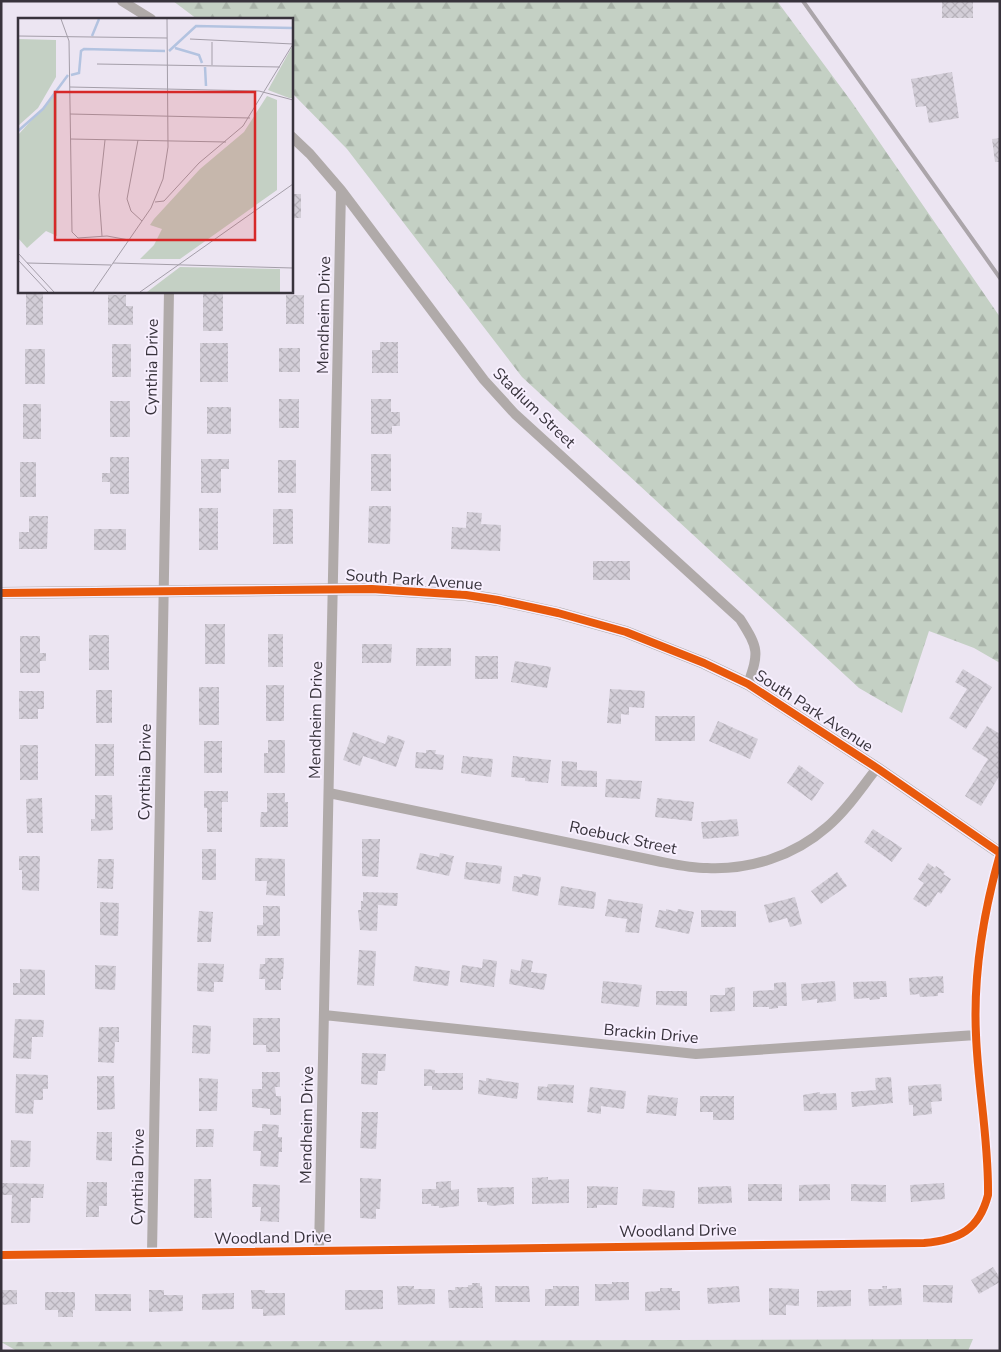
<svg xmlns="http://www.w3.org/2000/svg" width="1001" height="1352" font-family="'Nunito Sans',sans-serif">
<defs>
<pattern id="forest-firs" width="22" height="20" patternUnits="userSpaceOnUse" patternTransform="scale(1.25)"><rect width="22" height="20" fill="#c4d0c4"/><path d="M5 1l3.5 6h-7zM16 11l3.5 6h-7z" fill="#a9b3a9"/></pattern>
<pattern id="building-cross-hatch" width="8" height="8" patternUnits="userSpaceOnUse" patternTransform="scale(1.25)"><rect width="8" height="8" fill="#d3ced8"/><path d="M0 0l8 8M0 8l8-8" fill="none" stroke="#b6b1ba"/></pattern>
</defs>
<rect width="100%" height="100%" fill="#ece5f2"/>
<!-- forest -->
<path fill="url(#forest-firs)" d="M173,1H777L851,101L1000,317V663L974,648L929,631L902,713L859,688L522,377L347,149L291,92V19H197Z
M973,1339L968,1351H17L1,1342Z"/>
<!-- building -->
<path fill="url(#building-cross-hatch)" d="M942,1H973V18H942Z
M952,72L959,118L929,123L926,106L916,107L911,79Z
M1000,138V162H995L992,139Z
M291,194H301V218H291Z
M26,291H43V325H26Z
M203,291H223V331H203Z
M108,295H126V306H133V325H108Z
M286,295H304V324H286Z
M380,342H398V373H372V350H380Z
M200,343H228V382H200Z
M112,344H131V377H112Z
M279,348H300V372H279Z
M25,349H45V384H25Z
M279,399H299V428H279Z
M371,399H391V412H400V426H392V434H371Z
M110,401H130V437H110Z
M23,404H41V439H23Z
M207,407H231V434H207Z
M371,454H391V491H371Z
M110,457H129V494H110V482H102V473H110Z
M201,459H229V469H221V493H201Z
M278,460H296V493H278Z
M20,462H36V497H20Z
M369,506H391L390,544L368,543Z
M199,508H218V550H199Z
M273,509H293V544H273Z
M467,512L482,513L481,524L501,525L500,551L451,549L452,527L466,528Z
M29,516H48L47,549H19V532H29Z
M94,529H126V550H94Z
M593,561H630V580H593Z
M205,624H225V664H205Z
M268,634H283V667H268Z
M89,635H109V670H89Z
M20,636H40V653H46V661H40V673H20Z
M362,644H392L391,663H362Z
M416,648H451V666H416Z
M475,656H498V679H475Z
M515,661L551,667L547,688L511,682Z
M963,669L992,687L966,729L949,718L967,689L955,682Z
M266,685H284V721H266Z
M199,687H219V725H199Z
M610,689L645,691L644,708L629,707V715L621,714V724L607,723Z
M96,690H112V723H96Z
M19,691H44V709H38V719H19Z
M655,716H695V741H655Z
M718,721L758,739L750,759L709,741Z
M987,726L1000,734V775L981,806L965,796L988,759L972,749Z
M353,732L385,744L388,735L405,741L396,767L363,756L360,766L343,760Z
M268,740H285V773H264V753H268Z
M204,741H222V773H204Z
M95,744H114V776H95Z
M20,745H38V780H20Z
M426,750H436L435,754L444,755L443,770L415,768L416,752L426,753Z
M463,756L493,759L491,777L461,773Z
M513,756L551,760L548,783L525,781V778L511,777Z
M562,761L577,762V770L597,771V787L561,786Z
M799,765L824,783L812,801L787,783Z
M606,779L642,781L640,799L605,797Z
M204,791H228V802H222V832H207V808H204Z
M267,793H285V802H288V827H260L261,812H267Z
M95,795H112L113,830L91,831V819H95Z
M42,798L43,833H27L26,799Z
M657,798L694,802L692,821L655,817Z
M737,819L739,836L703,839L701,822Z
M873,829L902,848L892,862L864,842Z
M362,839H380L378,877L362,876Z
M202,849H216V880H202Z
M420,853L439,857L440,853L454,856L449,876L416,869Z
M19,856H40L39,891L22,890V870H19Z
M255,858L285,859V896L266,895L267,881H255Z
M98,859H114L113,889L97,888Z
M466,862L502,866L500,884L464,879Z
M928,863L935,868L936,866L945,872L943,874L951,879L941,894L938,892L929,906L928,905L926,907L913,899L924,883L918,879Z
M837,872L847,886L821,904L811,891Z
M522,874L541,877L538,896L512,891L514,876L522,877Z
M561,886L596,892L594,909L558,905Z
M363,892L398,893L397,906L378,905L377,931L360,930L358,910H361V901H363Z
M795,897L802,924L790,927L787,918L769,923L764,905Z
M608,899L643,904L639,933L625,932L627,919L605,916Z
M100,902L119,903L118,936L100,935Z
M263,906H280V936H257V925H263Z
M666,909L677,912L678,909L694,912L689,934L655,927L659,910L666,911Z
M701,910L736,911V927H701Z
M199,911L213,912L211,942H197Z
M359,950L376,951L374,986L357,985Z
M265,958H284L283,979H281V990H265V979H259L260,964H265Z
M483,959L497,961L494,987L460,982L462,965L482,968Z
M522,959L533,961L531,972L547,974L544,990L509,984L511,969L520,971Z
M198,963L224,964L223,982H214V992L197,991Z
M95,965L116,966L115,990L95,989Z
M415,966L450,971L448,986L413,981Z
M20,969L45,970V995H13V983H20Z
M943,976L944,993H938V996L920,997L919,994L910,995L909,978Z
M603,981L642,985L639,1007L601,1003Z
M835,981L836,1001L817,1003V999L802,1001L801,984Z
M886,981L887,997H880V999L870,1000L869,998L854,999L853,982Z
M786,982L787,1006H778V1008L769,1009V1007H753V991L774,990V983Z
M735,987V1011L710,1012V995H725V988Z
M656,991H687V1006L656,1005Z
M253,1018H280V1052H266V1045H253Z
M15,1019L44,1020L43,1037H32L31,1059L13,1058Z
M193,1025L211,1026L210,1054L192,1053Z
M99,1027H119V1042H115L114,1063L98,1062Z
M362,1053L386,1054L385,1071H378L377,1085L361,1084Z
M424,1069L435,1070V1073H463V1090H432V1086H424Z
M262,1072H280V1087H275L276,1096H281V1115H270V1109L252,1107V1089H262Z
M16,1074L48,1075V1089H43V1100H34L33,1114L15,1113Z
M97,1076H114L115,1109L97,1110Z
M891,1077L893,1103L852,1107L851,1092L876,1090L875,1078Z
M199,1078L218,1079L217,1111H199Z
M486,1078L519,1083L517,1099L478,1094L479,1080L486,1081Z
M548,1084L574,1085L573,1103L537,1100L538,1086L547,1087Z
M941,1084L942,1101L931,1102L932,1114L913,1116V1105H909L908,1086Z
M590,1087L626,1091L624,1109L601,1106V1114L587,1112Z
M820,1092V1094L836,1093L837,1110L804,1111L803,1095Z
M648,1095L678,1098L676,1116L646,1113Z
M700,1096H734V1120H713V1112H700Z
M362,1112H378L376,1149L360,1148Z
M262,1124L279,1125L278,1137H282V1152H279L278,1167L260,1166L261,1151H253L254,1131H262Z
M196,1129H214L213,1147H196Z
M97,1132H112V1161L96,1160Z
M11,1140L31,1141L30,1167H10Z
M548,1177V1180L569,1179V1203L532,1204V1178Z
M360,1178L381,1179L380,1209H376V1219L360,1218Z
M194,1179H211L212,1218H194Z
M451,1181V1190L459,1189V1206L439,1208V1206H431V1204H422V1189H436V1182Z
M87,1182H107V1206H99V1217H86Z
M2,1183L44,1184L43,1198H31L30,1223H11L12,1195H2Z
M944,1183L945,1199L911,1202L910,1185Z
M253,1184L280,1185L279,1222L260,1221L261,1207H252Z
M748,1184H782V1201H748Z
M830,1184V1200L799,1201V1185Z
M851,1184L886,1185V1202L851,1201Z
M587,1186L618,1187L617,1205H597V1208H587Z
M731,1186L732,1203L698,1204V1187Z
M514,1187V1204L492,1206L487,1205V1202H478L477,1188Z
M643,1189L675,1191L674,1208L642,1206Z
M993,1267L1000,1278V1282L979,1294L971,1280Z
M612,1282H629V1300L595,1301V1284H612Z
M472,1283H480V1286H482L483,1308H449L448,1290H455V1287H468V1285H472Z
M923,1285H953L952,1303L923,1302Z
M397,1286H414V1289H435V1304L398,1305Z
M495,1286H529L530,1302H495Z
M553,1286H579V1306H545V1289H553Z
M739,1286L740,1302L708,1304L707,1288Z
M882,1286H887V1289L901,1288L902,1305L869,1306L868,1289H883Z
M660,1288H672V1291H680V1310L645,1311V1292L660,1291Z
M769,1288L799,1289V1306L786,1305V1315H769Z
M1,1290H17V1304L1,1305Z
M149,1290H164V1295H183V1311L149,1312Z
M251,1290H265V1293H285V1315L263,1316V1309H252Z
M345,1290H383V1309L345,1310Z
M851,1290V1306L817,1307V1291Z
M45,1292H75V1310H73V1317H58V1310H45Z
M234,1293V1309L202,1310V1294Z
M95,1294H131V1311H95Z"/>
<g fill="none" stroke-linecap="round" stroke-linejoin="round">
<!-- minor -->
<path stroke="#b0aaa9" stroke-width="10" d="M122,1L151,19
M291,136L310,154L341,190L484,380L515,414L740,619C759,649 759,652 748,684
M329,793L657,861C673,864 690,868 707,868C750,870 794,856 827,827C847,810 861,788 877,768
M324,1015L696,1054L976,1035
M319,1251L341,190
M152,1253L169,291
M1,1255L924,1243C959,1240 979,1230 988,1195C989,1142 978,1088 976,1035C973,973 983,914 1000,854"/>
<!-- tertiary -->
<path stroke="#b0aaa9" stroke-width="12" d="M1,593L372,589L466,595L498,600L558,613L626,632L704,663L748,684L877,768L1000,853"/>
<!-- rail -->
<path stroke="#aba5aa" stroke-width="4" d="M803,1L1000,278"/>
<!-- cycleway casing -->
<g stroke="#f7effe" stroke-width="11">
<path id="cycleway" d="M1,593L372,589L466,595L498,600L558,613L626,632L704,663L748,684L877,768L1000,853
M1,1255L924,1243C959,1240 979,1230 988,1195C989,1142 978,1088 976,1035C973,973 983,914 1000,854"/>
</g>
<!-- cycleway -->
<use href="#cycleway" stroke="#e8590c" stroke-width="8"/>
</g>
<g text-anchor="middle" dominant-baseline="central" stroke-width="4" stroke-linejoin="round" paint-order="stroke">
<!-- street labels -->
<g font-size="16" fill="#38333c" stroke="#f7effe">
<text transform="translate(324 315) rotate(-89)">Mendheim Drive</text>
<text transform="translate(152 367) rotate(-89)">Cynthia Drive</text>
<text transform="translate(534 408) rotate(44)">Stadium Street</text>
<text transform="translate(414 580) rotate(4)">South Park Avenue</text>
<text transform="translate(814 711) rotate(33)">South Park Avenue</text>
<text transform="translate(316 720) rotate(-89)">Mendheim Drive</text>
<text transform="translate(145 772) rotate(-89)">Cynthia Drive</text>
<text transform="translate(623 838) rotate(12)">Roebuck Street</text>
<text transform="translate(651 1034) rotate(5)">Brackin Drive</text>
<text transform="translate(307 1125) rotate(-89)">Mendheim Drive</text>
<text transform="translate(138 1177) rotate(-89)">Cynthia Drive</text>
<text transform="translate(678 1231) rotate(-1)">Woodland Drive</text>
<text transform="translate(273 1238) rotate(-1)">Woodland Drive</text>
</g>
</g>
<!-- overview -->
<g transform="translate(18 18)">
<rect width="275" height="275" fill="#ece5f2"/>
<path d="M275,27V80H271L250,72Z" fill="#c4d0c4"/>
<path d="M0,21L38,22V59L20,90L0,108ZM39,74V218L28,213L9,230L0,220V117ZM249,78L259,82V172L162,241H122L136,227L144,211L132,207L136,201L182,151L226,114ZM162,249L262,251V274H129Z" fill="#c4d0c4"/>
<path fill="none" stroke="#b3c3e0" stroke-width="2.5" d="M74,18L81,1M157,30L181,37L184,45M151,33L178,8L275,10M187,49L188,68M53,57L61,55L63,33L66,31L147,33M0,113L25,91L50,57"/>
<path fill="none" stroke="#a49ea9" stroke-width="1" d="M43,1L51,23L54,214L60,220L89,218L111,222M0,18L149,20M172,21L275,26M79,46L262,49M194,47V24M52,69L241,73L275,82M52,96L232,100M52,121L208,124M120,122L109,181L113,193L124,203M137,184L146,183L181,145L225,108L275,26M84,218L81,177L87,122M0,235L36,274M0,242L30,274M9,245L93,247M95,245L275,250M75,274L133,190L145,161L150,129L149,1M122,274L275,166"/>
<path fill="#d62828" fill-opacity="0.15" stroke="#d62828" stroke-width="2.5" d="M37,74H237V222H37Z"/>
<rect width="275" height="275" fill="none" stroke="#38333c" stroke-width="2.5"/>
</g>
<!-- border -->
<rect width="1001" height="1352" fill="none" stroke="#38333c" stroke-width="5"/>
</svg>
